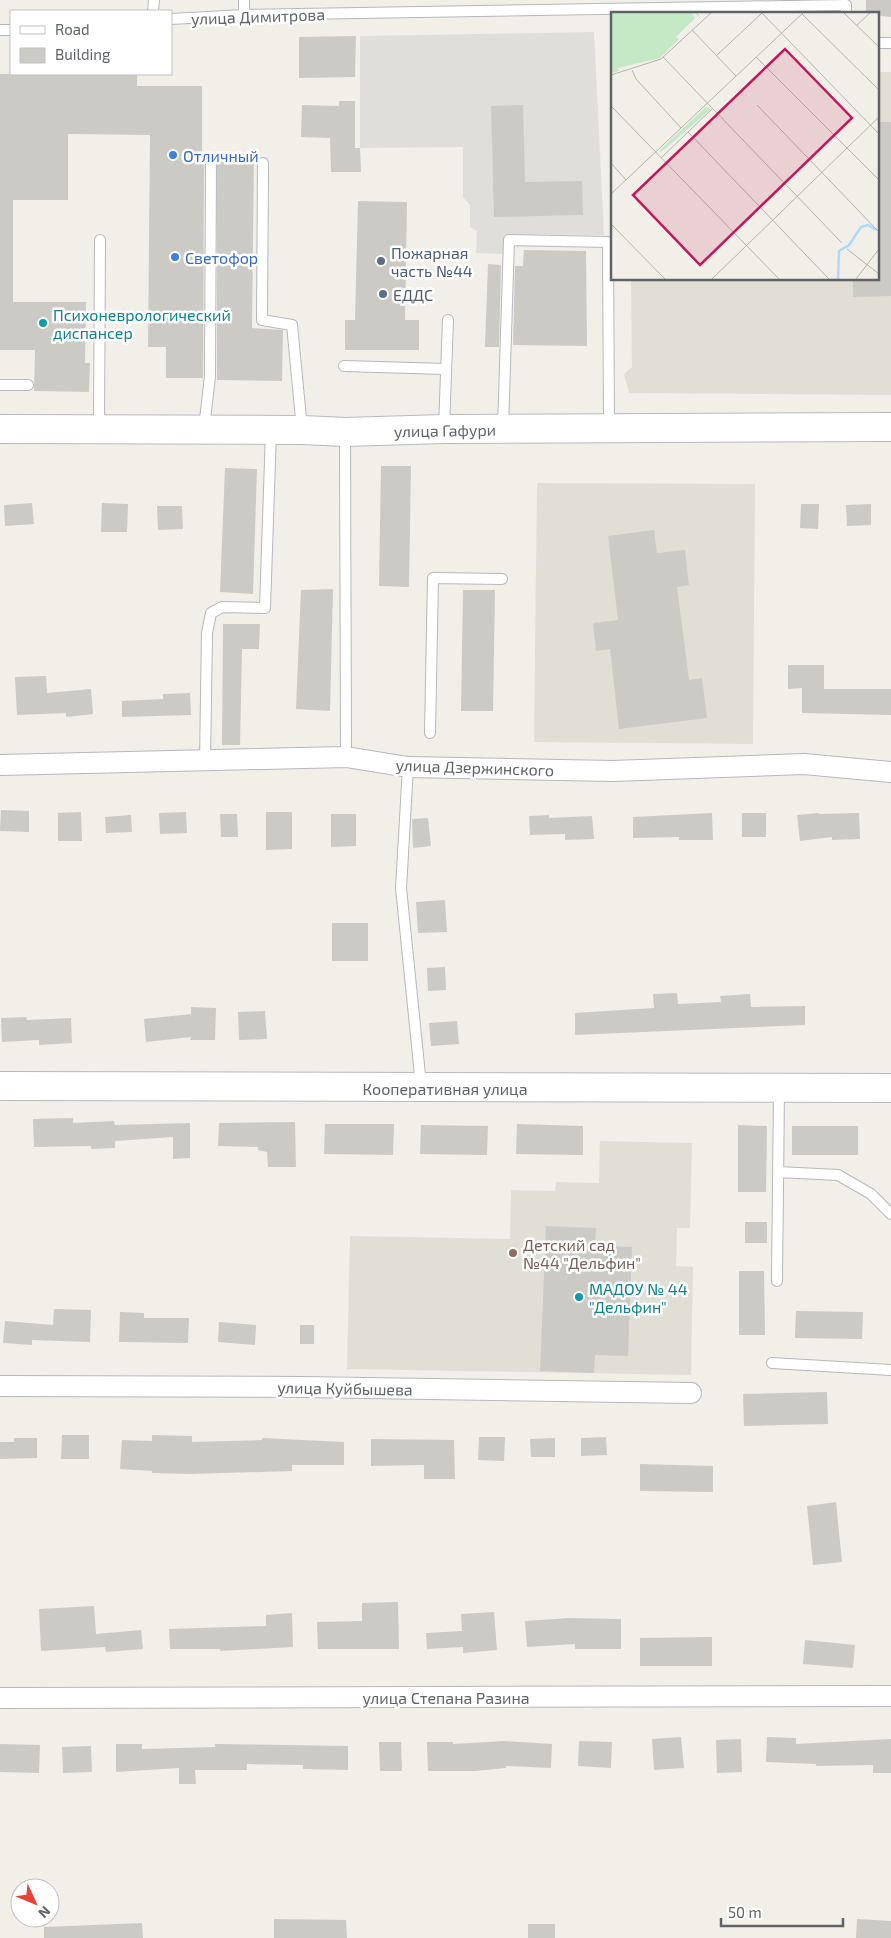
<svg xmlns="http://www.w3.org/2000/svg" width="891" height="1938" font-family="'Exo 2',sans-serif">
<rect width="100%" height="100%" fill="#f1efe8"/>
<!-- industrial -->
<path fill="#e0deda" d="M594,32L604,235L513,234L503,240V254L476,253L477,231L470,227V205L463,197V147L360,148V36Z"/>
<!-- education -->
<path fill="#e1ded6" d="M877,72H891V395L629,393L624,374L632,367L631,279H877Z
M537,483L755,484L753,744L534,742Z
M600,1141L692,1143L690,1228H677L676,1266L693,1267L691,1375L347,1369L350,1236L510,1239L511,1190L555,1191L556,1182L599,1183Z"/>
<!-- building -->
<path fill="#cccac5" d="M866,0H891V17L866,14Z
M356,36L355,77L299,78V37Z
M0,74H137V86H202V153L254,154L252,328L283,330L282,381L217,380V159L208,157L204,163L203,378H166V347H148L150,135L68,134V200H13V302H86L85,363H90L89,392L34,391L35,350H0Z
M339,101H355V148H360L361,172H331L330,138L301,137L302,105L339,106Z
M523,105L525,182L582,181L583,215L494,217L491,106Z
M877,122H891V296L853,297V279H877Z
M358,201L407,202L405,320H419V350H345V320H355Z
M524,250L586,251L587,346L513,345L515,266H523Z
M488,264L501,265L499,347H485Z
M381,466H411L409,587L379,586Z
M225,468L257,469L253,594L220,592Z
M32,503L34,524L5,526L4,505Z
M102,503L128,504L127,532H101Z
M801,504H819L818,529L800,528Z
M871,504V525L847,526L846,505Z
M157,506H182L183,529L158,530Z
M654,530L657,553L685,550L689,585L677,587L689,680L702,678L707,718L619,729L610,649L596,651L593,623L618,620L608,536Z
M333,589L330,711L296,709L301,590Z
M463,590H495L493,711H461Z
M223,624H260L259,649H242L240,745H222Z
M788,665H824V689H891V715L802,713V688L788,689Z
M46,676L47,693L91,689L93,714L66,717V713L17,715L15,677Z
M190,693L191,715L122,717V701L163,699V694Z
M1,810L29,811V832L0,831Z
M81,812L82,841H58V813Z
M186,812L187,833L160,834L159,813Z
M266,812H292V849L266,850Z
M712,813L713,840H679V837L633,838V817Z
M742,813H766V837H742Z
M819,813V814L859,813L860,839L832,840V837L800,841L797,815Z
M220,814H237L238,837H221Z
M331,814H356V846L331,847Z
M131,815L132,832L106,833L105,817Z
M549,815V818L592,816L594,839L565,840V834L530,835L529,816Z
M428,818L431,846L413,848L412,819Z
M445,900L447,932L418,933L416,902Z
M332,923H368V961H332Z
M445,967L446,990L428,991L427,968Z
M677,993L678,1004L721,1002L720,996L750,994L751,1007L805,1006V1025L575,1035V1013L654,1008L653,994Z
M191,1007L216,1008L215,1040H190L191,1037L146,1042L144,1019L191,1014Z
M265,1011L267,1039L239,1040L238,1012Z
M26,1017L27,1020L71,1018L72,1043L39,1045V1040L2,1042L1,1018Z
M457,1021L459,1044L431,1046L429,1023Z
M73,1118V1123L114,1121L115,1125L190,1123V1158L173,1159V1137L115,1141V1148L91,1149V1146L34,1147L33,1119Z
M295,1122L296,1167H268L267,1152L258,1150V1147L218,1146L219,1123Z
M325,1124H394L393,1155L324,1154Z
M517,1124L583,1126V1155L516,1154Z
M421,1125L488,1126L487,1155L420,1154Z
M738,1125L767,1126L766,1192H738Z
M792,1126H858V1155H792Z
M745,1222H767V1243H745Z
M546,1226L596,1228L595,1245L632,1247L628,1356L595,1355L594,1373L540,1371Z
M739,1271H764L765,1335H739Z
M54,1309L91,1310L90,1342L32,1340V1345L3,1343L5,1321L53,1325Z
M796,1311L863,1312L862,1339L795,1338Z
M120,1312L144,1313V1318H189L188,1343L119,1342Z
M219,1322L256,1325L255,1345L218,1342Z
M300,1325H314V1344H300Z
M827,1392L828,1424L744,1426L743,1394Z
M62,1435H89V1459H61Z
M152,1435L192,1436V1442L262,1440V1438L344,1442V1465H292V1471L192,1474L152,1473V1471L120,1469L122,1440L152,1441Z
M479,1437H505L504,1461L478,1460Z
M606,1437L607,1455L581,1456V1438Z
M14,1438H37V1458L0,1459V1442H14Z
M555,1438V1457H531L530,1439Z
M371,1439L454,1440L455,1479H424V1465L371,1466Z
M640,1464L713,1466V1492L640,1491Z
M836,1502L842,1562L813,1565L807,1506Z
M398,1602L399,1649H318L317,1622L362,1621V1603Z
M94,1606L96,1634L141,1630L143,1649L106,1652L105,1647L41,1651L39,1609Z
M494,1612L497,1650L463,1653V1647L427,1649L426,1633L462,1631L461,1614Z
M292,1613L293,1647L220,1651V1649H170L169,1629L266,1626V1615Z
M569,1618L621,1619V1649H575V1644L527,1647L525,1621Z
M712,1637V1666H640V1638Z
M805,1640L855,1645L853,1668L803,1664Z
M681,1737L684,1768L654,1770L652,1739Z
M767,1737L796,1738V1744L891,1739V1773H873V1765L816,1766V1764L766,1762Z
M741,1739L742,1772L717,1773L716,1740Z
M504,1741L552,1744L551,1768L506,1766V1768L475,1771H428L427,1742H453V1744Z
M579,1741L612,1742L611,1768L578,1766Z
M379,1742H401L402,1771H380Z
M0,1744L40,1745L39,1773L0,1772Z
M116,1744H142V1749L215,1747V1744L348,1746V1770L303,1769V1765L247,1764V1770H195L196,1784H179V1768L116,1772Z
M91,1746L92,1772L63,1773L62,1747Z
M274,1919L346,1920L347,1938H274Z
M857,1919L891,1921V1938H856Z
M142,1923L143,1938H44V1927Z
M528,1924H555V1938H528Z"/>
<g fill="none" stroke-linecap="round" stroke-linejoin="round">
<!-- lane casing -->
<g stroke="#b5b8bc" stroke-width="12">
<path id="lane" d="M244,0V15
M153,11L154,0
M171,19L244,15L846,5V14
M0,30H11
M877,43H891
M263,163L262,320L292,325L302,429
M344,366L446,369
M0,385H28
M444,428L448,320
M503,428L509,240L608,242L609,427
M99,429L100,240
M204,429L210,376L211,163
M345,433L346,757
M430,733L433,578L502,579
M205,761L207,633L211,613L222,607L265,608L271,431
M408,767L401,888L421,1085
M778,1172L838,1175L871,1194L891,1214
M777,1281L779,1089
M772,1363L891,1370"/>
</g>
<!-- street casing -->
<g stroke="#b5b8bc" stroke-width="22">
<path id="street" d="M0,765L346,757L408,767L613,771L804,764L891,772
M0,1386L302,1387L691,1393
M0,1698L891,1696"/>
</g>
<!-- secondary casing -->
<g stroke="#b6babf" stroke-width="30">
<path id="secondary" d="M0,429L303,430L345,432L444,429L891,427
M0,1086L891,1088"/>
</g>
<!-- lane -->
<use href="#lane" stroke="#fff" stroke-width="10"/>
<!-- street -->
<use href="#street" stroke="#fff" stroke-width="20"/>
<!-- secondary -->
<use href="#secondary" stroke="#fff" stroke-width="28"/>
</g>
<!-- markers -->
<g fill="#3f7fe0" stroke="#fff" stroke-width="2">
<circle cx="173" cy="155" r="5"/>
<circle cx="175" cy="257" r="5"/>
</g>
<g fill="#5c6f8a" stroke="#fff" stroke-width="2">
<circle cx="381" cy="261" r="5"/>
<circle cx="383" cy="294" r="5"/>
</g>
<g fill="#0f9aa8" stroke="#fff" stroke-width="2">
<circle cx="43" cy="323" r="5"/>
<circle cx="579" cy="1297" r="5"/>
</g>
<circle fill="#8d6e63" stroke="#fff" stroke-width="2" cx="513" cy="1253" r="5"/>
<g text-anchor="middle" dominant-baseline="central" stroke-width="5" stroke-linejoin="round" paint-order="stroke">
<!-- street labels -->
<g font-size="16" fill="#5f6368" stroke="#fff">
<text transform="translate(258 16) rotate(-2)">улица Димитрова</text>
<text transform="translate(445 430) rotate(-1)">улица Гафури</text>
<text transform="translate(475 767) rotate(2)">улица Дзержинского</text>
<text x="445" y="1088">Кооперативная улица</text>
<text transform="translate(345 1388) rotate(1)">улица Куйбышева</text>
<text x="446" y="1697">улица Степана Разина</text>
</g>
<!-- shop labels -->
<g font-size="16" fill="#366cbe" stroke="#fff" text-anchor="start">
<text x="183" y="155">Отличный</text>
<text x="185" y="257">Светофор</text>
</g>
<!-- service labels -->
<g font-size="16" fill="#4e5e75" stroke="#fff" text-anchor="start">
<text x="391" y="252">Пожарная<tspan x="391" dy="18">часть №44</tspan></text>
<text x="393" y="294">ЕДДС</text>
</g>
<!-- culture labels -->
<g font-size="16" fill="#0d838f" stroke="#fff" text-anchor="start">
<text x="53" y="314">Психоневрологический<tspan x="53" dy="18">диспансер</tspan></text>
<text x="589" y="1288">МАДОУ № 44<tspan x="589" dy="18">"Дельфин"</tspan></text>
</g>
<!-- education labels -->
<g font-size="16" fill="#785e54" stroke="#fff" text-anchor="start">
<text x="523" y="1244">Детский сад<tspan x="523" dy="18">№44 "Дельфин"</tspan></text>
</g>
</g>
<!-- overview -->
<g transform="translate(611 12)">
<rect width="268" height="268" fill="#f1efe8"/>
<path d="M0,0H86L90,7L84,1L81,2L84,6L65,25L68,27L49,46L7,56L8,59L0,61ZM96,94L99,98L49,141V138Z" fill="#c5e8c5"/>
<path fill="none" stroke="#aadaff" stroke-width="2.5" d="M227,267L228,239L238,233L250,215L257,213L265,218"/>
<path fill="none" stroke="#b3b3b1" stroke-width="1" d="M150,0L268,122M232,0L268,35M191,2L268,78M246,13L260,0M81,18L125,64M105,44L151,1M52,45L231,231M145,45L268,168M21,58L25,67L70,116M0,63L50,47L101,0M146,93L268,220M0,94L168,267M77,120L218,267M50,146L102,96M0,151L15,168M0,182L193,0M0,212L54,267M236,237L268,262M101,267L268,105M245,267L268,237"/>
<path fill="#c2185b" fill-opacity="0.15" stroke="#c2185b" stroke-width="2.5" d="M174,37L241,106L89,253L22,183Z"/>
<rect width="268" height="268" fill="none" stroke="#5f6368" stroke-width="2.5"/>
</g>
<!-- legend -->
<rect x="10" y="10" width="162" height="65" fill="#ffffff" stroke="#bfc1c3"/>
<rect x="20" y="26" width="25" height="8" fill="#ffffff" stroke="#bfc1c3"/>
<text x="55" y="35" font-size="15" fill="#5f6368">Road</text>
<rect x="20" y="48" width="25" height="15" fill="#cccac5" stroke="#bfc1c3"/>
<text x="55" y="60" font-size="15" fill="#5f6368">Building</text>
<!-- north arrow -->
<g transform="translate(35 1903) rotate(134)"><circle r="24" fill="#ffffff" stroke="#bfc1c3"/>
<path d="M0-4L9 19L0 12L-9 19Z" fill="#ea4335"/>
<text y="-8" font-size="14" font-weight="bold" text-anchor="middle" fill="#5f6368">N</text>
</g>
<!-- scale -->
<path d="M721 1918v8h122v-8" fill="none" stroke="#5f6368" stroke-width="2.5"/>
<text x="728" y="1918" font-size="15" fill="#5f6368" stroke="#ffffff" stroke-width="4" paint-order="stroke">50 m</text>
</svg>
